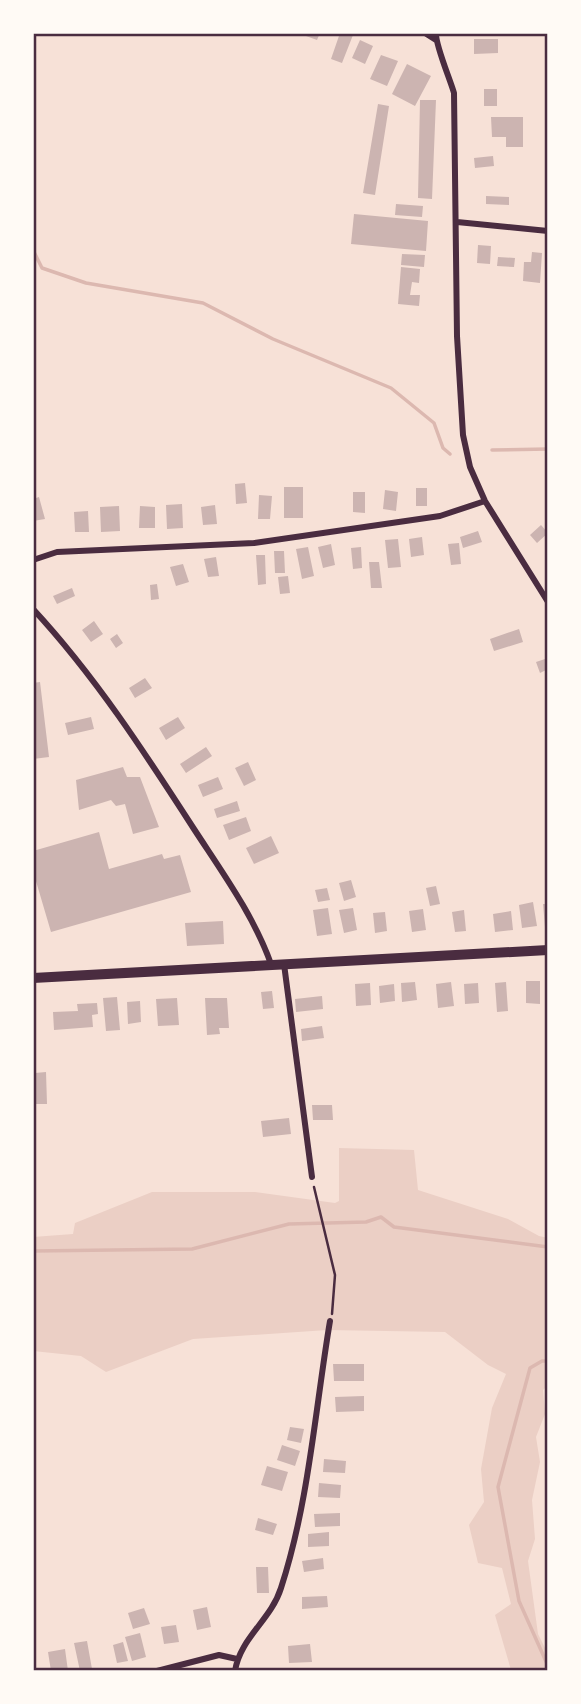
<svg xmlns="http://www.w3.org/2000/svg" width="581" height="1704" font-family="'Open Sans',sans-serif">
<rect width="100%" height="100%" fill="#f7e1d7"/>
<!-- green -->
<path fill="#ebcfc5" d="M339,1148L414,1150L418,1190L508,1219L539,1236L548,1238V1385L543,1390L545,1414L536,1437L540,1462L532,1500L535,1539L528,1561L538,1634L548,1654V1671L511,1670L495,1615L511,1604L502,1568L478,1563L469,1525L484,1502L481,1469L492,1408L506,1374L488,1365L445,1332L327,1330L193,1339L106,1372L81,1356L33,1351V1237L73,1234L75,1223L152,1192H255L335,1203L339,1201Z"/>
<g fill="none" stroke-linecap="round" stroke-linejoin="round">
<!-- stream -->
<path stroke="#dcb8b0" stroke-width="3.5" d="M33,250L42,268L86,283L203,303L273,339L391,388L434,423L443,448L450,454
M492,450L548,449
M33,1251L192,1249L289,1224L366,1222L381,1217L394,1227L548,1247
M548,1361H542L530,1368L498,1487L519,1601L548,1666"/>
</g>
<!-- building -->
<path fill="#ccb4b1" d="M307,33H320L317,40L306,36Z
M340,33L353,35L342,63L331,59Z
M474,39H498V53L474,54Z
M360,40L373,46L365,64L352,58Z
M381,55L398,61L387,86L370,79Z
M407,64L431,76L415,106L392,94Z
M484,89H497V106H484Z
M420,100H436L432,199L418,198Z
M378,104L389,106L375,195L363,193Z
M491,117H523V147H506V137H492Z
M493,156L494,166L475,168L474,158Z
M486,196L509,197V205L486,204Z
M396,204L423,206L422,217L395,215Z
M354,214L428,221L426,251L351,244Z
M478,245L491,246L490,264L477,263Z
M532,252L542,253L540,283L523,281L524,262H531Z
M402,254L425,255L424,267L401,265Z
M498,257L515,258L514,267L497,266Z
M401,267L420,269L419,283L412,282L410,295H420L419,306L398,304Z
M245,483L247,503L236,504L235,484Z
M284,487H303V518H284Z
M416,488H427V506H416Z
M385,490L398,492L396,511L383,509Z
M353,492H365V513L353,512Z
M259,495L272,496L270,519H258Z
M39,497L45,519L33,521V499Z
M182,504L183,528L167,529L166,505Z
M215,505L217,524L203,525L201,507Z
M119,506L120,531L101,532L100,507Z
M140,506L155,507V528H139Z
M88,511L89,532H75L74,512Z
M541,525L548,533L537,543L530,535Z
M478,531L482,542L463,548L460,537Z
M422,537L424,555L411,557L409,539Z
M398,539L401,567L388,568L385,540Z
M459,543L461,564L451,565L448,544Z
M331,544L335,565L323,568L318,547Z
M308,547L314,576L302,579L296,549Z
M361,547L362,568L353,569L351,548Z
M274,551H284L285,573H275Z
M256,555H265L266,584L258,585Z
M216,557L219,576L208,577L204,559Z
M369,562H379L382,588H371Z
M183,564L189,582L176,586L170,567Z
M288,576L290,593L280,594L278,577Z
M157,584L159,599L151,600L150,585Z
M72,588L75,596L57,604L53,596Z
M94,621L103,634L91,642L82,630Z
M519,629L523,642L494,651L490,639Z
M117,634L123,643L116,648L110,639Z
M548,658V669L540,673L536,662Z
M145,678L152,688L135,698L129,688Z
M40,682L49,757L33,759V683Z
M91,717L94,729L68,735L65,723Z
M178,717L185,728L166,740L159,728Z
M206,747L212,756L186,773L180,764Z
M248,762L256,780L244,786L235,768Z
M123,767L127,777H140L159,827L133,834L125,804L116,806L111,800L79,810L76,780Z
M218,777L223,789L203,797L198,785Z
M237,801L240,811L217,818L214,809Z
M246,817L251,831L229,840L223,825Z
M99,832L109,869L162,854L164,859L180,855L191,892L51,932L33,871V851Z
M271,836L279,853L254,864L246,848Z
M351,880L356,897L344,901L339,883Z
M436,886L440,904L430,906L426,888Z
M327,888L330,900L318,902L315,890Z
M533,902L537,926L522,928L519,905Z
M543,904H548V926L545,927Z
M328,908L332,934L317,936L313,910Z
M353,908L357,930L344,933L339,910Z
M423,909L426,930L412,932L409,911Z
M464,910L466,931L455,932L452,912Z
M511,911L513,930L495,932L493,914Z
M385,912L387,931L375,933L373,913Z
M223,921L224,944L187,946L185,923Z
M526,981H540V1004L526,1003Z
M415,982L417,1000L402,1002L401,983Z
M451,982L454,1006L438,1008L436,984Z
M506,982L508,1011L497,1012L495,983Z
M370,983L371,1005L356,1006L355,984Z
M478,983L479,1003L465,1004L464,984Z
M394,984L395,1001L380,1003L379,986Z
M272,991L274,1008L263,1009L261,992Z
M322,996L323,1009L296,1012L295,999Z
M117,997L120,1030L106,1031L103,998Z
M177,998L179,1025L158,1026L156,999Z
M205,998H227L229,1028H219L220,1034L207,1035Z
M140,1001L141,1022L128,1024L127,1002Z
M97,1003L98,1014L92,1015L93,1027L54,1030L53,1012L78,1011L77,1004Z
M322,1026L324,1038L302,1041L301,1029Z
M46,1072L47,1104H36L35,1073Z
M312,1105H332L333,1120H313Z
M289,1118L291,1134L263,1137L261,1121Z
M333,1364H364V1381H334Z
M364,1396V1411L336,1412L335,1397Z
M290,1427L304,1429L301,1443L287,1440Z
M282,1445L300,1451L295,1466L277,1460Z
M324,1459L346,1461L345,1473L323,1472Z
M267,1466L288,1472L282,1491L261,1485Z
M319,1483L341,1485L340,1498L318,1497Z
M340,1513V1526L315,1527L314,1514Z
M258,1518L277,1524L273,1535L255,1530Z
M329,1532V1546L308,1547V1534Z
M323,1558L324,1569L304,1572L302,1561Z
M256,1567H268L269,1593H257Z
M327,1596L328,1607L302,1609V1597Z
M207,1607L211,1627L197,1630L193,1610Z
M144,1608L150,1624L133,1629L128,1613Z
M176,1625L179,1642L164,1644L161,1627Z
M140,1633L146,1657L132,1661L125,1637Z
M87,1641L92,1669L80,1671L74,1643Z
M123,1642L128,1661L117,1663L113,1645Z
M310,1644L312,1662L289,1663L288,1646Z
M65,1649L68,1671H51L48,1652Z"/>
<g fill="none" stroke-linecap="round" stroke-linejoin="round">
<!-- path -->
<path stroke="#4a2c40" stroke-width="2.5" d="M314,1187L335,1275L332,1314"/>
<!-- minor -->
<path stroke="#4a2c40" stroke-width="6" d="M425,33L436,40
M436,33C435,44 450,79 454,93L457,336L463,435L470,467L485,501L548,602
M457,222L548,231
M33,560L57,552L254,543L440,516L485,501
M33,609C95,676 145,753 194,829C222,872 254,916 271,964
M284,964L312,1177
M157,1671L219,1655L237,1659
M235,1671C240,1638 271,1620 281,1588C309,1502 315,1410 330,1321"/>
<!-- primary -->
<path stroke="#4a2c40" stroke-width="10" d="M33,978L548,950"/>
</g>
<!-- border -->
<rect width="581" height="1704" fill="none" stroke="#fffaf5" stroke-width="70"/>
<rect x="35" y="35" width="511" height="1634" fill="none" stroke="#4a2c40" stroke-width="2.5"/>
</svg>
